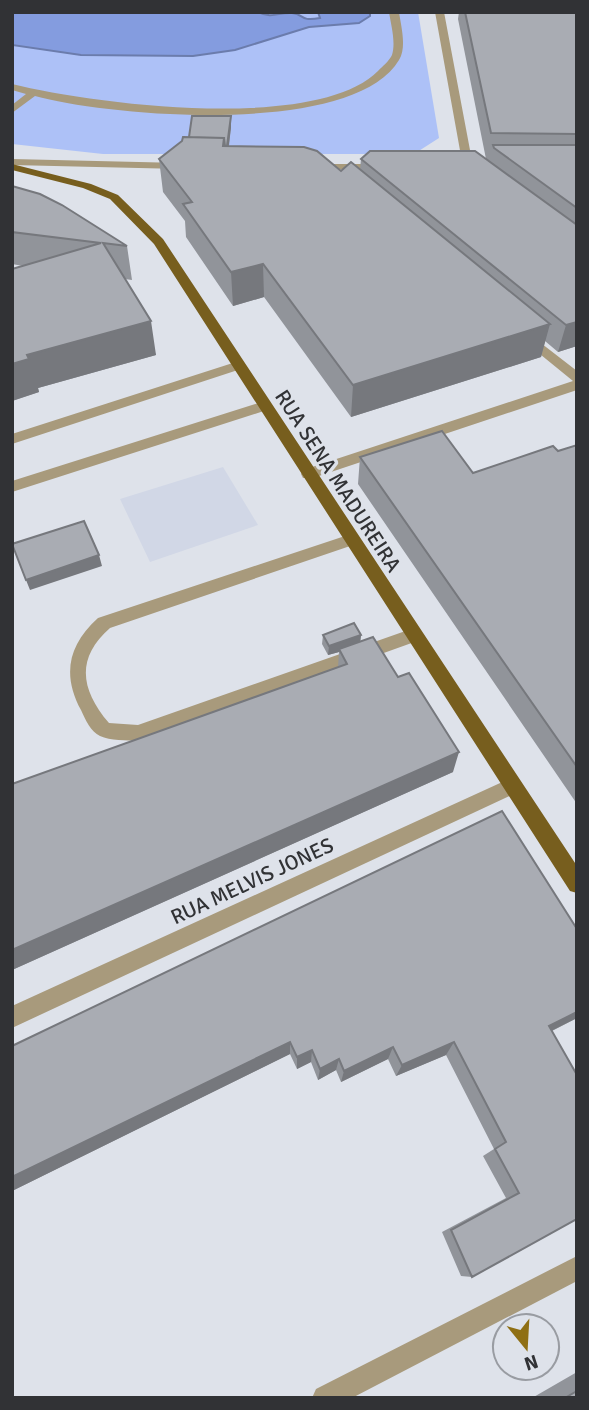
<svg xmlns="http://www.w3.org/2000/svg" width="589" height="1410" font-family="Signika,sans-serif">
<rect width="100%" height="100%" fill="#dee2ea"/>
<!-- built -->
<path fill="#d1d7e6" d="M223,467L258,525L150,562L120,499Z"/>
<!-- green -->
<path fill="#adc1f7" d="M12,12H418L439,138L414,154H103L12,144Z"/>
<!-- water -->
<path fill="#849cdf" stroke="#6b7cac" stroke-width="2" d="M12,12H258C273,19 278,12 292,13C305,14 299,22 320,18L318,12H370V16L359,23L309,27L235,50L193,56L81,55L12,45Z"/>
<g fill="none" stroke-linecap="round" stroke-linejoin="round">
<!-- minor -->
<path fill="#a89a7c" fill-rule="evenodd" d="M389,12H399C401,26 407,47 399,60C353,137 111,117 35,96L12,113V105L26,94L12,90V84C92,104 316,133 378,71C383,66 389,61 392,55C396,42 391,25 389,12Z
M435,12H444L473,166L480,171L478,173H470L463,167Z
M12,159L181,163L186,166L181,169L12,165Z
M314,164H384L389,167L384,170L310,169L309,167Z
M524,330L577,371V390L313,478H303L301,474L303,470L573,381L519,337L518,334Z
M239,361L244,362V368L12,444V434Z
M265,401L270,403V409L12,492V481Z
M351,534L356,536L359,540L356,544L110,628C76,658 80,689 109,723L138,725L414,628L420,630L422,635L420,640L138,741C127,740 110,741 100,736C91,732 85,719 81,710C62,675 68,645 98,618Z
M511,778L518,780L520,786L518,792L12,1028V1006Z
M577,1256V1281L352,1398H312L316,1389Z"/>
<!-- major -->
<path fill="#775e1e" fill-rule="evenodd" d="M12,164L91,184L118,195L163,239L577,866V893L570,891L154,244L110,199L83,188L12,170Z"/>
</g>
<!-- wall -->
<path fill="#91949a" d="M459,12H577V346L558,352L545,341L541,357L351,417L264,297L233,306L186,237L185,221L163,192L159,159L189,137L231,116V127L229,146L341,171L360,170L361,159H486L458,19Z
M12,186L127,246L132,280L125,279L156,355L38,388L39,392L12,401L23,266L12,264Z
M577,445V804L358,484L360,457L473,473L558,451Z
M323,635H361L360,642L453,772L12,970V784L338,667L339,652L328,655L322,644Z
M577,929V1018L552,1031L577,1219L472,1277L461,1276L442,1232L506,1198L483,1156L494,1149L446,1055L396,1076L388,1059L341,1082L336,1070L318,1080L311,1062L297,1069L290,1054L12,1191V1046Z
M577,1372V1398H532Z"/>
<!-- shaded-wall -->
<path fill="#76787d" d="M231,116V127L227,159V148Z
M263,264L264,297L233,306L231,272Z
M151,321L156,355L38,388L39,392L12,401V364L27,355Z
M577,322V346L558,352L566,325Z
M550,324L541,357L351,417L353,385Z
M99,555L102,566L30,590L26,580Z
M361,635L360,644L339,649V652L328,655L329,646Z
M459,752L453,772L12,970V950Z
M577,1012V1018L535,1039L549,1026Z
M290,1042V1054L12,1191V1177Z
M454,1042L446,1055L396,1076L402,1065Z
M393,1047L388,1059L341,1082L344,1071Z
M312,1050L311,1062L297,1069V1057Z
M339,1059L336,1070L318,1080L320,1069Z"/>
<!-- building -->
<path fill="#a9acb3" stroke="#76787d" stroke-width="2" d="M465,12H577V134L491,133Z
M192,116H231L227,146H225L224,138L189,137Z
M183,137L224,138L223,146L304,147L317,151L341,171L351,162L550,324L353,385L263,264L231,272L183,204L192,202L159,159L182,141Z
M493,145H577V208L494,148Z
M370,151H475L577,225V322L566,325L361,159Z
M12,186L40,194L62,205L127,246L103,243L151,321L27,355L29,359L12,364V269L101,243L12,232Z
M442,431L473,473L553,446L558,451L577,445V767L360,457Z
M84,521L99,555L26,580L12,544Z
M354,623L361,635L329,646L323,635Z
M373,637L398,677L409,673L459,752L12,950V784L347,664L339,649Z
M502,811L577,929V1012L549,1026L577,1075V1219L472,1277L451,1230L519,1193L495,1149L506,1142L454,1042L402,1065L393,1047L344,1071L339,1059L320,1069L312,1050L297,1057L290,1042L12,1177V1046Z
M577,1391V1398H565Z"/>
<g text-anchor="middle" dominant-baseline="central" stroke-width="7" stroke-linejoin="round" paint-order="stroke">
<!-- street labels -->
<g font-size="21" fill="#313235" stroke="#dee2ea">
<text transform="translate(338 481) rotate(57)">RUA SENA MADUREIRA</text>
<text transform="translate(252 881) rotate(-25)">RUA MELVIS JONES</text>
</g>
</g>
<!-- border -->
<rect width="589" height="1410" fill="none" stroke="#313235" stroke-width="28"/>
<!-- north arrow -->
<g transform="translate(526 1347) rotate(162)"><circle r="33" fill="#dee2ea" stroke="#999ca2" stroke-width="2"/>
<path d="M0-5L12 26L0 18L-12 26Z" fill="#8f6f14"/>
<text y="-10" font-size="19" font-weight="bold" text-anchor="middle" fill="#313235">N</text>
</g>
</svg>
